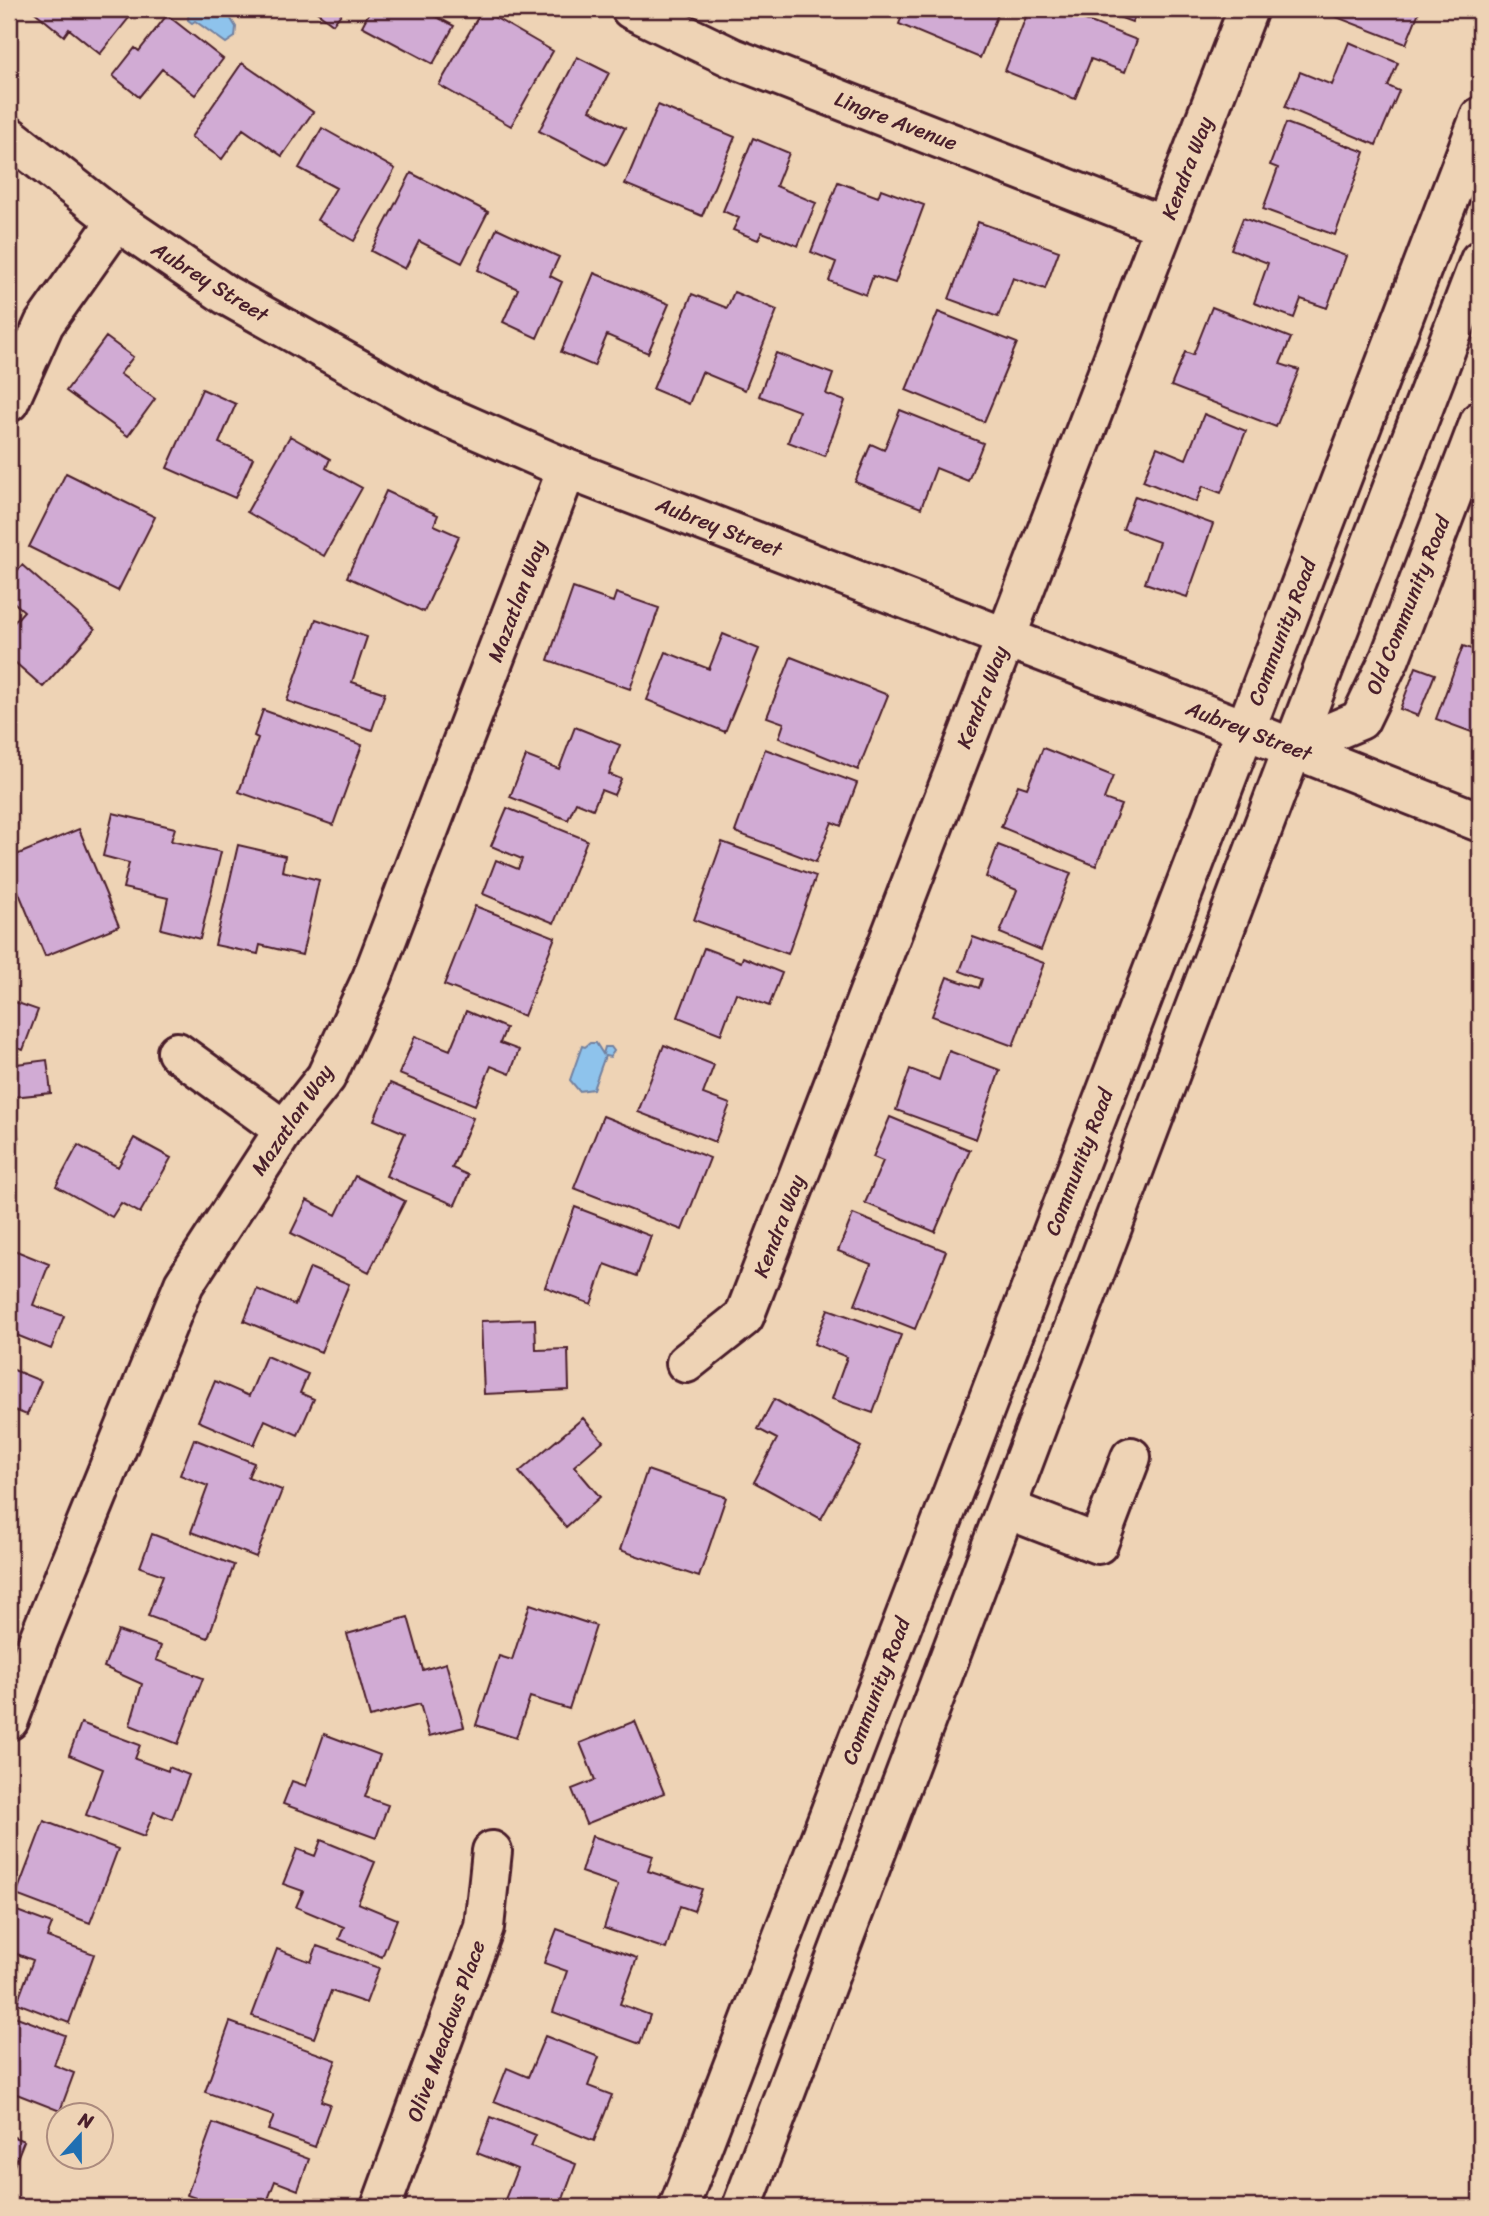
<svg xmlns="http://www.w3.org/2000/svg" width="1489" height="2216" font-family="Sriracha,sans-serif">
<rect width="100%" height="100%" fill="#eed3b5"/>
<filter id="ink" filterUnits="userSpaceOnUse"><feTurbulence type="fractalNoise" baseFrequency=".0143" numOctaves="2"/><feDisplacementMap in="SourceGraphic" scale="14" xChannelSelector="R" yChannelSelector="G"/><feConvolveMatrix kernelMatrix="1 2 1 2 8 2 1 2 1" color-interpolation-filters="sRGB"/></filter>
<g filter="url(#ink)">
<!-- water -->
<path fill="#8ec3ec" stroke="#73819f" stroke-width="2" d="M189,9H221L223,12L226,11L236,27L235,37L226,43L195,21L192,23L188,20Z
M590,1043H596L603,1054L605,1047H611L614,1051L610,1057L605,1056L593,1089L579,1091L570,1080L582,1046L585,1047Z"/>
<!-- building -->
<path fill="#d1abd4" stroke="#4a1f2b" stroke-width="2" d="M31,9H136L100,54L69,29L64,36Z
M313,9H345L333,24Z
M371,9H422L454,26L433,64L362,26Z
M905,9H1000L980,58L899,24Z
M1029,9H1057L1137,40L1125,72L1091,59L1075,99L1005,71Z
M1097,9H1138L1132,22Z
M1327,9H1420L1406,44L1326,13Z
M482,10L553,51L511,126L439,85Z
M167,15L223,59L195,95L162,69L139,97L113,76L135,48L139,51Z
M1349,42L1398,63L1388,86L1399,91L1376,145L1285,107L1300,72L1332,85Z
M577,57L609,73L590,110L625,128L606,165L539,131Z
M242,63L313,112L282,156L243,129L222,159L191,137Z
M658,105L735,137L702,216L625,184Z
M1286,123L1365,152L1335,235L1263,209L1278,168L1270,165Z
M322,128L395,169L354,241L317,220L336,188L299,168Z
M753,138L789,153L776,186L816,203L798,246L762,232L758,240L733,230L739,218L723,211Z
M411,173L488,212L462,263L419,241L405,269L371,251Z
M838,182L878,197L881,189L924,205L895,283L873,276L866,295L829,281L836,262L811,252Z
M1243,218L1346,256L1327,308L1301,299L1294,318L1254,303L1268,263L1231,249Z
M978,222L1059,251L1045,289L1013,278L998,317L949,299Z
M497,228L559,257L550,276L562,282L537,338L503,322L518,289L478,270Z
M594,273L669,304L648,353L607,335L594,366L561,352Z
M734,292L777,310L745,390L702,372L689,404L653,389L692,294L727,308Z
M1212,307L1291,338L1280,364L1299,370L1276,427L1171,386L1185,352L1193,355Z
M938,312L1017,343L984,422L906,390Z
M106,337L133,357L120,374L155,399L128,436L66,391Z
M776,353L833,374L826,394L845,401L825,456L788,442L799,411L759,396Z
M202,389L236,404L219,443L253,458L235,498L167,468Z
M900,410L983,443L968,481L936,468L921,508L855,482L871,444L884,450Z
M1204,414L1246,431L1221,493L1203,486L1196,502L1143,481L1157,447L1186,459Z
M290,436L330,459L326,468L362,488L324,556L247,512Z
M66,473L155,517L118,591L29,547Z
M386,491L438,515L434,525L459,536L424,612L347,577Z
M1135,496L1213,524L1187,597L1145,583L1159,542L1123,529Z
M22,565L95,629L43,687L9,657V628L24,611L9,598V580Z
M573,588L613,602L616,593L659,608L630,689L548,660Z
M316,619L367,637L352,682L385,693L372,730L287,701Z
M723,634L759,649L725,732L647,700L666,652L709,669Z
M1463,646L1480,652V735L1436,719Z
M791,657L888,695L858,770L779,738L784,723L767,717Z
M1416,667L1435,674L1418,716L1400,709Z
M263,710L362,745L333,825L239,792L258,738L254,736Z
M575,727L620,745L609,774L621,779L614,795L601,790L593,809L576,802L568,820L510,797L526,756L559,769Z
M1043,748L1113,776L1104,799L1121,805L1096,866L1001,827L1018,785L1027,788Z
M765,749L857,783L841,826L832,822L816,862L735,832Z
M507,808L587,840L554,923L483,894L496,860L518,869L522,859L491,846Z
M113,813L175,828L171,841L221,852L200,939L161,929L168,898L123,888L129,863L103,856Z
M79,829L119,926L45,956L9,869V858Z
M722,842L816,876L788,954L694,920Z
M238,845L285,856L282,871L319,880L302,955L260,945L258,954L215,945Z
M998,845L1071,873L1041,950L1000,933L1017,890L986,877Z
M475,906L555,937L524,1016L444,985Z
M973,937L1044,963L1013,1046L932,1016L947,977L979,988L982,979L960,971Z
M704,948L741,962L743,957L782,973L769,1006L736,993L721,1034L678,1017Z
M9,956L17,959L9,983Z
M9,1000L38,1010L23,1050L9,1045Z
M466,1011L506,1028L500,1043L519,1050L510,1074L491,1066L475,1105L399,1074L415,1036L450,1050Z
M664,1045L714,1065L703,1094L730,1104L715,1142L638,1112Z
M949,1051L1000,1070L976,1139L896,1110L910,1069L939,1080Z
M47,1060L51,1093L13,1097L19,1142L9,1143V1065Z
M390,1083L473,1118L452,1168L468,1175L455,1205L386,1176L405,1133L374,1120Z
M603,1116L710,1158L682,1230L574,1188Z
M890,1117L970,1150L935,1232L865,1203L883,1161L873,1157Z
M134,1138L171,1158L140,1213L121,1203L112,1217L56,1186L78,1145L118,1167Z
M355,1176L405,1201L369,1272L291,1233L307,1200L336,1215Z
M575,1207L651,1236L637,1276L605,1264L591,1304L545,1287Z
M853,1214L946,1251L915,1329L855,1305L871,1264L838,1251Z
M9,1248L49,1264L33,1305L64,1316L51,1349L9,1332Z
M310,1268L349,1284L321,1352L244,1321L257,1289L295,1305Z
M828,1309L901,1335L873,1413L832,1399L847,1357L814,1344Z
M535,1319L536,1350L568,1349L569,1390L484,1394L481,1321Z
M266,1356L308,1374L300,1393L314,1399L298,1435L265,1420L254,1445L198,1421L215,1381L249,1396Z
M9,1368L41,1381L27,1415L9,1408Z
M774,1399L861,1447L821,1519L754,1482L777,1439L758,1429Z
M583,1418L603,1441L574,1466L600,1497L566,1527L519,1472Z
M194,1439L254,1463L248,1477L282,1490L256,1557L191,1532L208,1486L180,1475Z
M647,1470L726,1497L699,1577L620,1550Z
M152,1534L234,1565L208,1638L148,1616L163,1575L140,1567Z
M530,1604L596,1626L569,1709L530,1697L516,1738L476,1725L499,1656L512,1660Z
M408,1617L423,1670L446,1663L464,1727L429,1736L420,1704L370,1717L347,1634Z
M118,1631L161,1646L156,1660L203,1678L178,1744L130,1725L142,1684L104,1667Z
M635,1721L664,1793L586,1824L572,1789L595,1780L580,1743Z
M81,1723L140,1745L135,1759L168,1771L169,1767L189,1775L172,1819L154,1812L144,1837L86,1815L103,1769L69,1755Z
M324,1734L380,1755L365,1797L388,1805L376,1838L283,1804L292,1781L306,1786Z
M44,1821L118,1849L90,1923L16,1895Z
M592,1836L653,1856L648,1871L702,1889L694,1911L680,1906L666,1949L604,1928L618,1885L581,1872Z
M321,1840L375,1862L358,1903L397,1919L382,1957L339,1939L344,1927L296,1907L303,1891L283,1884L297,1849L315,1856Z
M9,1908L52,1924L47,1937L94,1954L69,2023L17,2003L33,1960L9,1951Z
M557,1929L637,1958L620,2004L650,2015L640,2044L553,2012L567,1971L544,1963Z
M317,1946L379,1968L366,2003L331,1991L314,2038L252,2016L277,1949L311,1962Z
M9,2014L65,2035L54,2065L74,2073L60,2111L9,2091Z
M230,2022L336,2060L321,2101L330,2104L315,2147L268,2130L274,2116L205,2092Z
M545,2036L599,2057L588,2086L612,2095L594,2141L494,2101L507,2068L528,2077Z
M491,2117L536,2135L531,2146L576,2164L560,2207H502L517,2169L477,2153Z
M213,2123L309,2159L298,2190L275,2181L265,2207H221L187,2195Z
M9,2135L24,2141L9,2178Z"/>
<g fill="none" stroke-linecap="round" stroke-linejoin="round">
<!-- minor casing -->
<g stroke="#4a1f2b" stroke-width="44">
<path id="minor" d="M631,9L733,58L1164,226
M9,136L117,221L226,295L432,410L567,469L1244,729L1480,822
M9,402L44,324L117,221
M1293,748L1360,720L1390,658L1480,421
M177,1052L284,1130
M686,1363L744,1317L1248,9
M1007,1509L1098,1544L1131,1457
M9,1720L39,1639L184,1284L284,1130L326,1077L372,978L567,469
M381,2207L484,1927L492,1851"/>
</g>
<!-- major casing -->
<g stroke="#4a1f2b" stroke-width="44">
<path id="major" d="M679,2207L1480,117
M742,2207L1293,748L1480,260"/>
</g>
<!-- minor -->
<use href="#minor" stroke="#eed3b5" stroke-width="38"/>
<!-- major -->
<use href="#major" stroke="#eed3b5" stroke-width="38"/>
</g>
</g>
<g text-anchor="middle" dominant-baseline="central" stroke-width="5" stroke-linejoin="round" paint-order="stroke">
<!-- street labels -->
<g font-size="21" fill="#4a1f2b" stroke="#eed3b5">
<text transform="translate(896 121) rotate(21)">Lingre Avenue</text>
<text transform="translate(1187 168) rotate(-69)">Kendra Way</text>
<text transform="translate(210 282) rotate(32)">Aubrey Street</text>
<text transform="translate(719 527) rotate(21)">Aubrey Street</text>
<text transform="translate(517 601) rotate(-69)">Mazatlan Way</text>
<text transform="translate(1408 605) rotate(-68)">Old Community Road</text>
<text transform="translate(1282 632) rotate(-69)">Community Road</text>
<text transform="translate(982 697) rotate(-69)">Kendra Way</text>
<text transform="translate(1249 731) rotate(21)">Aubrey Street</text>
<text transform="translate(292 1120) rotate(-56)">Mazatlan Way</text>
<text transform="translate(1079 1162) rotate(-69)">Community Road</text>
<text transform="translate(779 1226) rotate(-69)">Kendra Way</text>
<text transform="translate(876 1691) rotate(-69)">Community Road</text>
<text transform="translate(446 2031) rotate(-70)">Olive Meadows Place</text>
</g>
</g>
<!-- margin -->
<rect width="1489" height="2216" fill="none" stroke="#eed3b5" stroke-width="35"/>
<rect x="18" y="18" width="1454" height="2181" fill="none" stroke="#4a1f2b" stroke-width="2.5" filter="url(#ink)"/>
<!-- north arrow -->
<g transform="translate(80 2136) rotate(21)"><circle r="33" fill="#eed3b5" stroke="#ac8b7e" stroke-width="2"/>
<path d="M0-5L12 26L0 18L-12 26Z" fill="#1f6fb2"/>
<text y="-10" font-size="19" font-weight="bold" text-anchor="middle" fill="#4a1f2b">N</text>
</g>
</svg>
